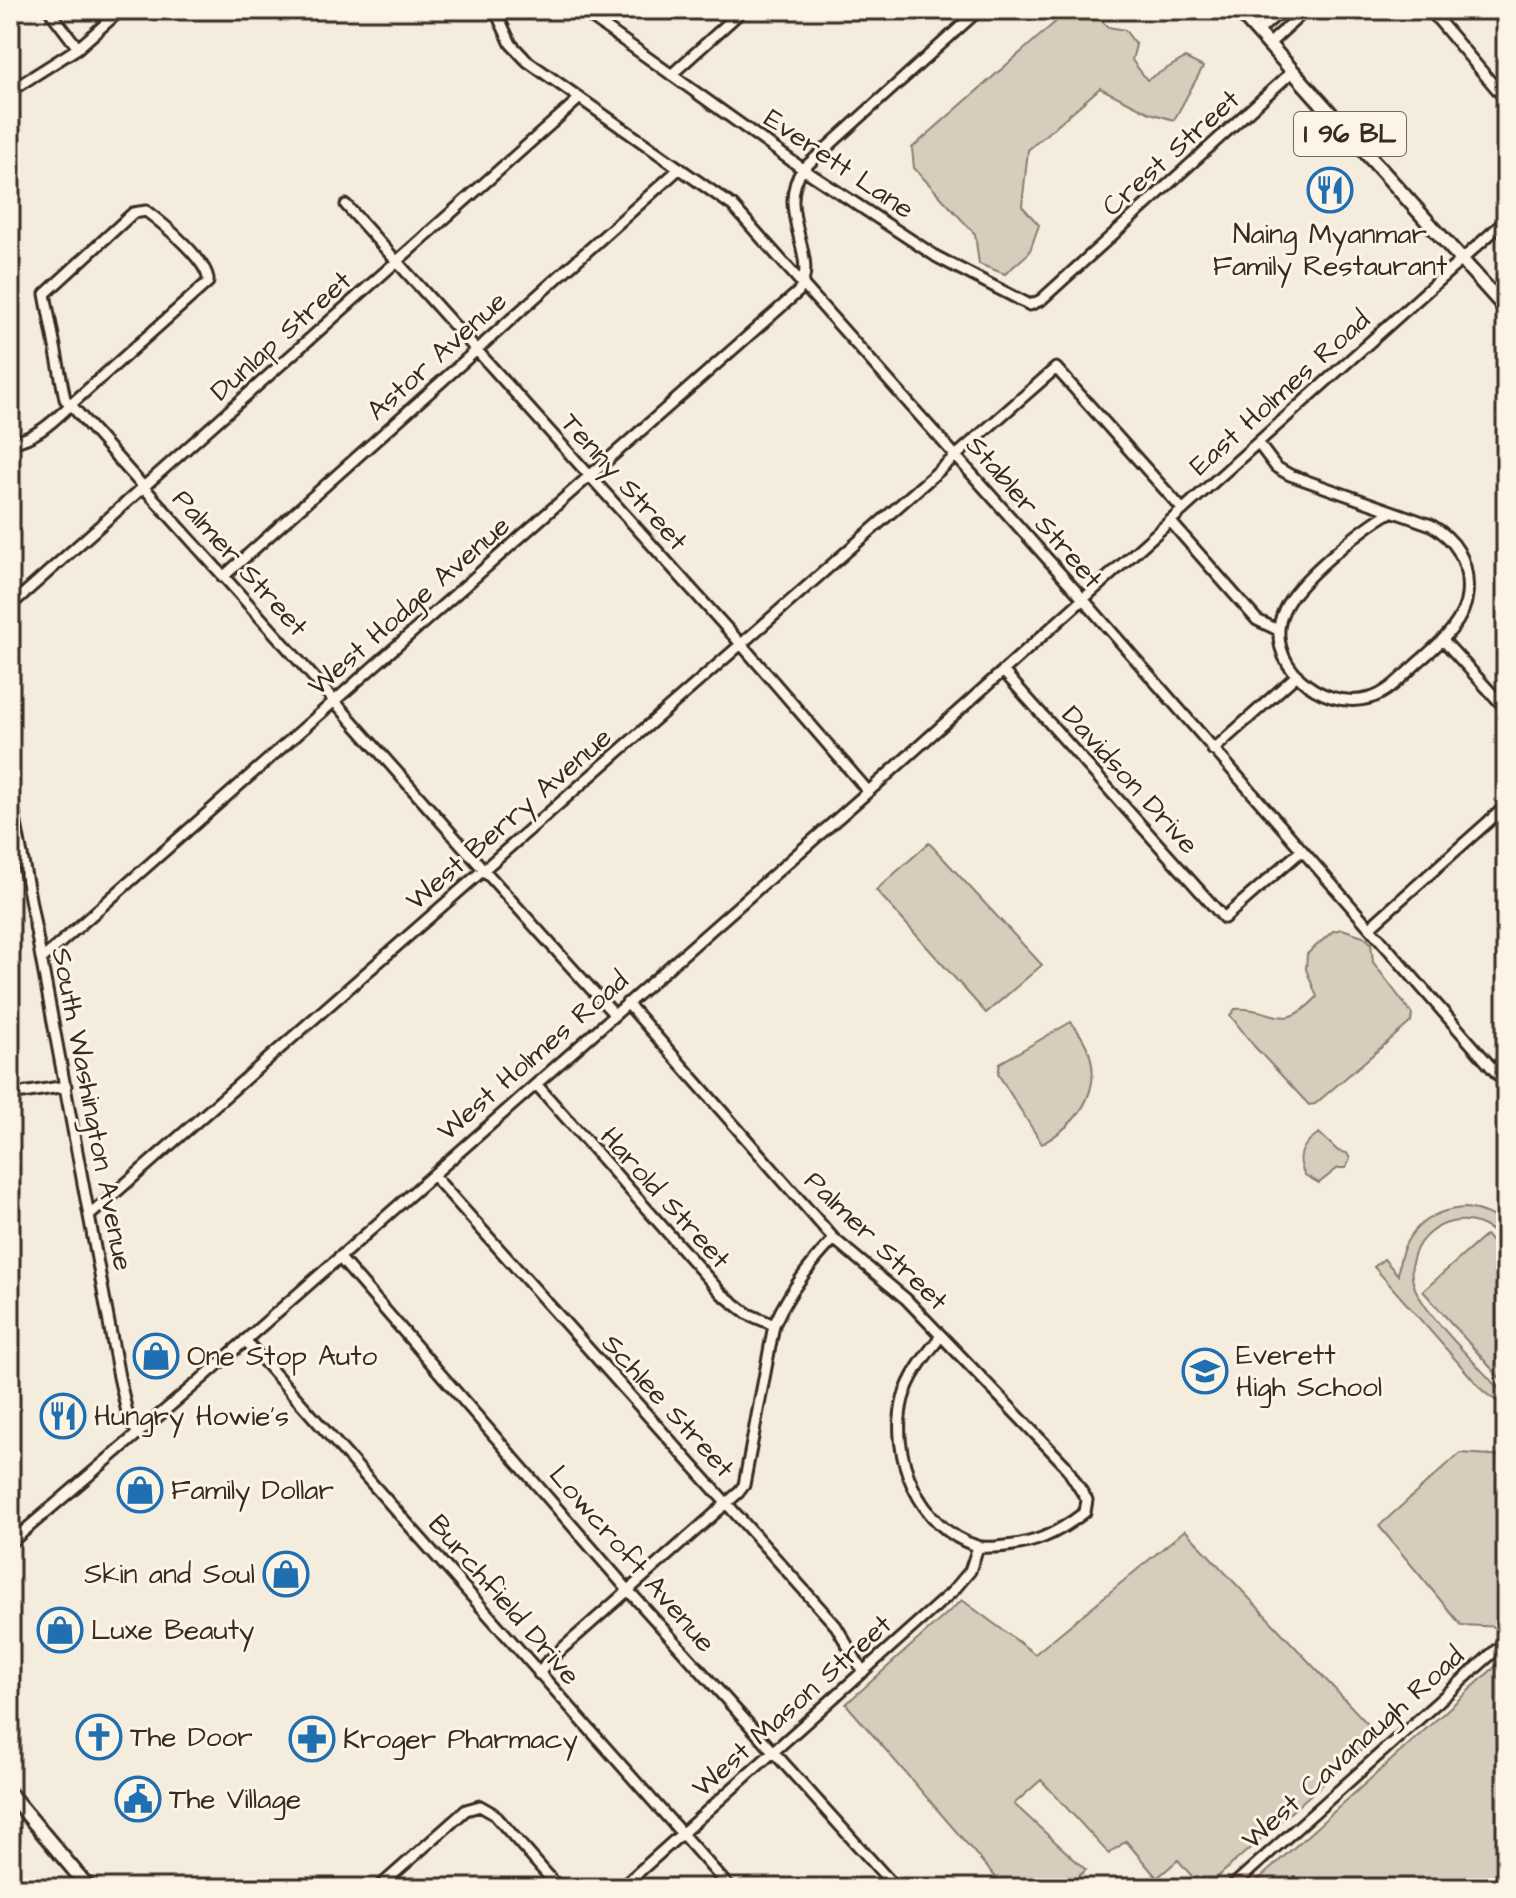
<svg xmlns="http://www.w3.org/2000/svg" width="1516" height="1898" font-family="'Architects Daughter',sans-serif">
<rect width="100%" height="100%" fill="#f4eddd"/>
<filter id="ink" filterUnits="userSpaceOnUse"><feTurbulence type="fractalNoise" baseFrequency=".0125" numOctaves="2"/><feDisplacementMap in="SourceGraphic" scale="16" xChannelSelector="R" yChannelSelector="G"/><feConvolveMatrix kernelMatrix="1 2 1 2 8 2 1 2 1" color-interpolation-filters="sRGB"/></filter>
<g filter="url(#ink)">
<!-- green -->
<path fill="#d6cdbd" stroke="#887c6e" stroke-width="2" d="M1069,10H1090L1108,27L1125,30L1136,45L1132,60L1147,80L1185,58L1203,67L1174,120L1150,113L1100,88L1028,150L1022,206L1039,225L1029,253L1005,274L979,264L975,234L914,168L912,148Z
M929,843L1042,965L986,1013L876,890Z
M1342,929L1363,936L1371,943L1373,962L1412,1014L1411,1022L1315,1104L1309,1105L1254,1046L1230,1015L1235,1009C1275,1006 1281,1035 1317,997L1306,969L1307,954L1333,931Z
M1071,1022C1111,1070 1092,1115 1042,1144L998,1074L1000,1063Z
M1319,1133L1338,1151L1347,1153L1350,1159L1346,1168H1338L1319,1183L1305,1175C1295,1157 1302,1144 1319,1133Z
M1466,1208C1482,1210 1494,1215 1506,1226V1245C1499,1237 1492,1229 1482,1225C1445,1209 1403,1242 1413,1282C1419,1309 1474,1361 1494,1384L1506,1394V1408L1484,1392L1374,1267L1384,1259L1398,1275C1400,1235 1427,1209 1466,1208Z
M1486,1235L1506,1258V1385L1423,1291Z
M1460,1453L1506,1456V1624L1503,1627L1461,1625L1379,1526Z
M1185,1530L1378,1735L1205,1888H1202L1178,1860L1157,1878L1126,1841L1109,1854L1041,1780L1014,1804L1086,1870L1064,1888H1005L846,1704L962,1600L1035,1654Z
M1506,1657V1888H1249Z"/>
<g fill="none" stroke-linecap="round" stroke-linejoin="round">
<!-- minor casing -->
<g stroke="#3b2a1e" stroke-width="15">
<path id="minor" d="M49,10L78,48
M495,10L511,44L527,61L733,206L1076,591L1506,1084
M581,10L803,169L937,257L1030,305L1041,300L1293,71
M1430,10L1506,100
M1257,32L1282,10
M1269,44L1306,10
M671,75L743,10
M10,91L78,48L121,10
M346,205L741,644L868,791
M10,443C39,438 56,418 77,399L208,282C211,263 161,222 146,211L133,213L45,294L65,399L71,405C158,505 249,603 336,703C428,807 520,912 614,1014
M1258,443L1276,467L1290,475L1431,525C1457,540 1470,563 1467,595C1465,621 1441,642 1423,658C1407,671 1390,693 1370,698C1320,712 1261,661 1284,610C1296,582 1363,527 1391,512
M1171,522L1257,620L1278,630
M223,577L680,168
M10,606L580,98
M1443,640L1506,709
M1003,671L1224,918L1301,851
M1213,750L1297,675
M10,791L119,1377L129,1421L138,1433
M1370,927L1506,806
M42,959L798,292C822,258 773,210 803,169L979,10
M627,1003L834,1239L906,1299L1065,1465L1087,1500L1085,1512C1055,1535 1033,1545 995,1547C989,1547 982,1548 977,1546C919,1529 889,1454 903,1399C910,1374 926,1355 941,1336
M536,1084L722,1294L748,1314L774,1325
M10,1095L66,1086
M433,1175L836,1626L863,1672
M90,1215L1056,368L1183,510
M339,1257L628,1590L896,1888
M245,1340L730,1888
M10,1543L198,1382L878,783L1506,220
M539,1674L546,1663L738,1493L744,1485L774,1325C788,1293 809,1265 834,1239
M378,1888L466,1810L480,1806L494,1814L559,1888
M621,1888L953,1591L970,1571L978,1547
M1230,1888L1506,1641"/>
</g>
<!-- major casing -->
<g stroke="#3b2a1e" stroke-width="18">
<path id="major" d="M1238,10L1506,309
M10,1794L89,1888"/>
</g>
<!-- minor -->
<use href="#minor" stroke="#fcf5e5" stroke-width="9"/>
<!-- major -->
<use href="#major" stroke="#fcf5e5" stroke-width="12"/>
</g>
</g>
<!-- icons -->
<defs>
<g id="restaurant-ring" transform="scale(2.3)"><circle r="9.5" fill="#fcf5e5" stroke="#1f6fb2" stroke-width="1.5"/><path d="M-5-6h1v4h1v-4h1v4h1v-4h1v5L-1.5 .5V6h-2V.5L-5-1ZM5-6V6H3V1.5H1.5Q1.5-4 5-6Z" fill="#1f6fb2"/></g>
<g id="shop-ring" transform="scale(2.3)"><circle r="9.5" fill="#fcf5e5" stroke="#1f6fb2" stroke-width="1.5"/><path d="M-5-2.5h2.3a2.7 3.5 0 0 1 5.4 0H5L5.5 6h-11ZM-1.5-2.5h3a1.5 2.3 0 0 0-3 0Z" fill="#1f6fb2"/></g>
<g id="school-ring" transform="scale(2.3)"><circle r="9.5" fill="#fcf5e5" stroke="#1f6fb2" stroke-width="1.5"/><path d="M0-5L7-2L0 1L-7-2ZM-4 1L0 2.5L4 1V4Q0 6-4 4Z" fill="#1f6fb2"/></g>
<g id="church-ring" transform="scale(2.3)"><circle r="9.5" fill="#fcf5e5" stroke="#1f6fb2" stroke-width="1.5"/><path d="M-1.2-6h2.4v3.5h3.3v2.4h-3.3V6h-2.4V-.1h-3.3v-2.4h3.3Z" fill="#1f6fb2"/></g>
<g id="pharmacy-ring" transform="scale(2.3)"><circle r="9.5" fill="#fcf5e5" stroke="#1f6fb2" stroke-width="1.5"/><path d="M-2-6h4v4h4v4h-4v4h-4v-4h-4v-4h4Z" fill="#1f6fb2"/></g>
<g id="civic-ring" transform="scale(2.3)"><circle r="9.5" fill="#fcf5e5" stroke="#1f6fb2" stroke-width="1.5"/><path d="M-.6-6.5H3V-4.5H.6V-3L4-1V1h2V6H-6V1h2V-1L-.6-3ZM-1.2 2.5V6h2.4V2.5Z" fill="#1f6fb2"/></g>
</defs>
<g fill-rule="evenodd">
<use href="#restaurant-ring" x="1330" y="190"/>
<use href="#shop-ring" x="156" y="1356"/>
<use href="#school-ring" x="1205" y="1371"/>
<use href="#restaurant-ring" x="63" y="1416"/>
<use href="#shop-ring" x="140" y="1490"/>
<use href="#shop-ring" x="286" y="1574"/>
<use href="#shop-ring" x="60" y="1630"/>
<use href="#church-ring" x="99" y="1737"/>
<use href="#pharmacy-ring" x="312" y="1739"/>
<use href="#civic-ring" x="138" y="1799"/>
</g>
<g text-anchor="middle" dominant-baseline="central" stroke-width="6" stroke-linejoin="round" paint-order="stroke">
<!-- shield labels -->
<rect fill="#fcf5e5" stroke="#75675a" stroke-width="2" x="1294" y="112" width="112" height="44" rx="6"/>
<g font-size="26" font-weight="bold" fill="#3b2a1e">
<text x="1350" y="134">I 96 BL</text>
</g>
<!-- street labels -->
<g font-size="28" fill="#3b2a1e" stroke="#fcf5e5">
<text transform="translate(1171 153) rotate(-42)">Crest Street</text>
<text transform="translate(839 164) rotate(34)">Everett Lane</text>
<text transform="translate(281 336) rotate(-42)">Dunlap Street</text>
<text transform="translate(437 356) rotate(-42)">Astor Avenue</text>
<text transform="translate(1280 393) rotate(-42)">East Holmes Road</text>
<text transform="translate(624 482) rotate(48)">Tenny Street</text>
<text transform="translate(1034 512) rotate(49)">Stabler Street</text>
<text transform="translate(240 563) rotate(48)">Palmer Street</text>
<text transform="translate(409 606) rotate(-41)">West Hodge Avenue</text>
<text transform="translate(1130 780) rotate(48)">Davidson Drive</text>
<text transform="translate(509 819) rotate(-41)">West Berry Avenue</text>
<text transform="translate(533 1056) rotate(-41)">West Holmes Road</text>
<text transform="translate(92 1109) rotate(79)">South Washington Avenue</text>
<text transform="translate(665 1198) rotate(48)">Harold Street</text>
<text transform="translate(876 1241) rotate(44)">Palmer Street</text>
<text transform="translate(668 1406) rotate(48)">Schlee Street</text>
<text transform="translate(632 1559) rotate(49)">Lowcroft Avenue</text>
<text transform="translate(504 1600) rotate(49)">Burchfield Drive</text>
<text transform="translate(792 1706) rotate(-42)">West Mason Street</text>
<text transform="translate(1353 1748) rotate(-42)">West Cavanaugh Road</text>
</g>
<!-- poi labels -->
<g font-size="28" fill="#3b2a1e" stroke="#fcf5e5" text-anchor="start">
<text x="1330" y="234" text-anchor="middle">Naing Myanmar<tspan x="1330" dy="32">Family Restaurant</tspan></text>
<text x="1236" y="1355">Everett<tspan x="1236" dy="32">High School</tspan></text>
<text x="187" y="1356">One Stop Auto</text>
<text x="94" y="1416">Hungry Howie's</text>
<text x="171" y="1490">Family Dollar</text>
<text x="255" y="1574" text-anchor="end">Skin and Soul</text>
<text x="91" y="1630">Luxe Beauty</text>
<text x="130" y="1737">The Door</text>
<text x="343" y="1739">Kroger Pharmacy</text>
<text x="169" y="1799">The Village</text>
</g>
</g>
<!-- margin -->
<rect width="1516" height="1898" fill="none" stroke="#fcf5e5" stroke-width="40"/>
<rect x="20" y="20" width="1476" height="1858" fill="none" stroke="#3b2a1e" stroke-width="3" filter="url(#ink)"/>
</svg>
